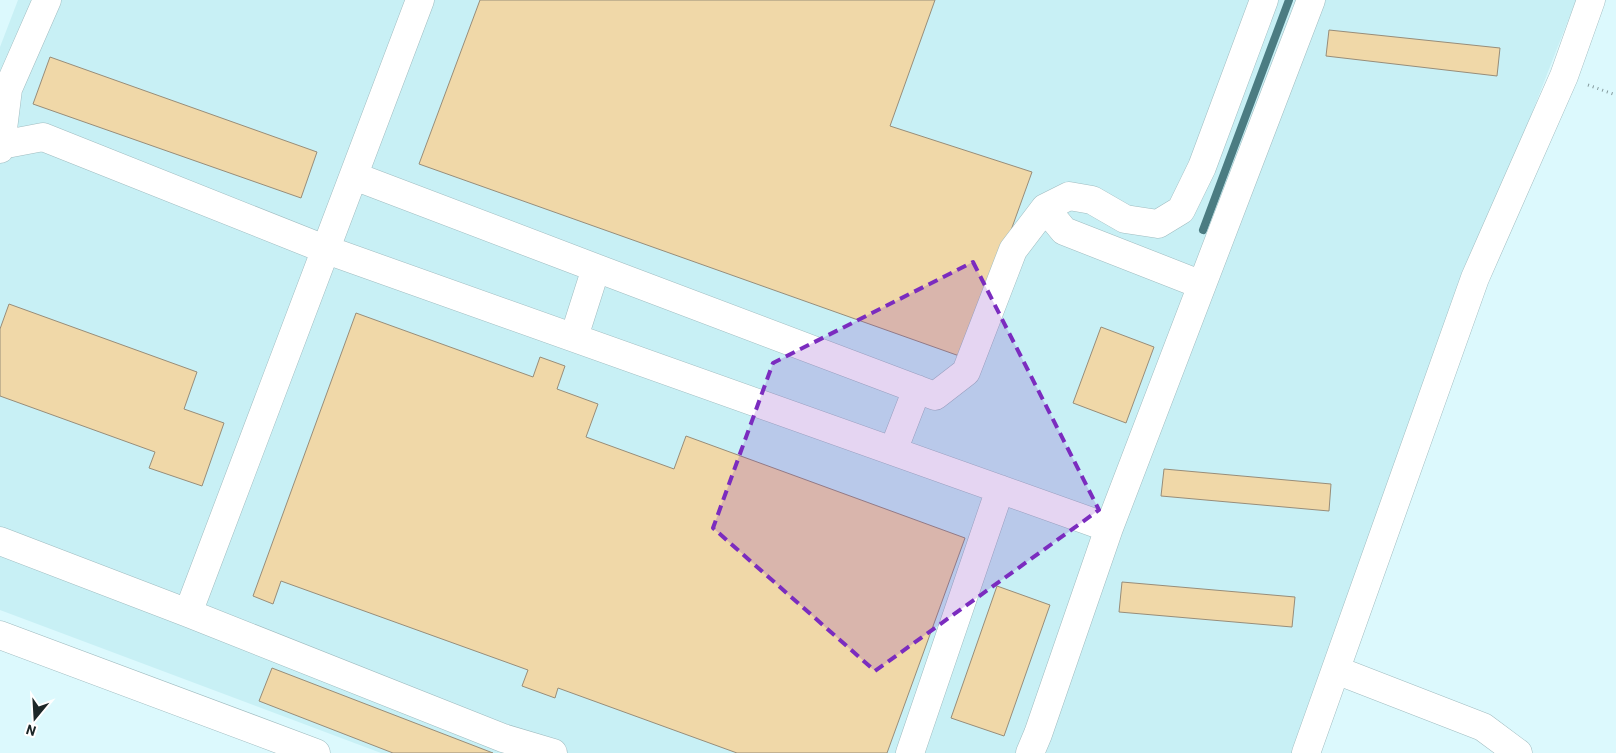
<svg xmlns="http://www.w3.org/2000/svg" width="1616" height="753" font-family="Barlow,sans-serif">
<rect width="100%" height="100%" fill="#dcf9fd"/>
<!-- built -->
<path fill="#c8f0f5" d="M18,0H1576L1439,352L1292,753H381L0,610V47Z"/>
<g fill="none" stroke-linecap="round" stroke-linejoin="round">
<!-- stream -->
<path stroke="#4b7c82" stroke-width="8" d="M1203,230L1289,0"/>
</g>
<!-- building -->
<path fill="#f0d8a8" stroke="#988d79" d="M480,0H935L890,126L1032,172L965,358L419,164Z
M1329,30L1500,48L1497,76L1326,56Z
M50,57L317,152L301,198L33,104Z
M9,304L197,372L184,409L224,423L202,486L149,468L155,452L0,396V329Z
M356,313L533,377L540,357L565,366L557,389L598,404L586,437L674,469L686,436L965,538L887,753H737L558,688L555,698L522,686L528,670L281,581L273,604L253,596Z
M1101,327L1154,347L1126,423L1073,403Z
M1164,469L1331,484L1329,511L1161,496Z
M1122,582L1295,597L1292,627L1119,612Z
M997,586L1050,605L1004,736L951,718Z
M272,668L493,753H393L259,701Z"/>
<g fill="none" stroke-linecap="round" stroke-linejoin="round">
<!-- minor casing -->
<g stroke="#a0bcc0" stroke-width="29">
<path id="minor" d="M1,145L8,89L47,0
M0,149L1,145L43,137L327,250L1109,528
M354,176L596,268
M1202,285L1064,231L1045,208L1069,196L1092,200L1125,219L1158,224L1181,210L1202,167L1264,0
M574,337L596,268L935,396L966,372L1013,250L1045,208
M893,451L917,389
M0,541L188,613L503,738L553,753
M188,613L420,0
M0,635L316,753
M1336,670L1483,727L1518,753
M910,753L1000,489
M1030,753L1038,734L1109,528L1311,0
M1306,753L1475,278L1564,76L1591,0"/>
</g>
<!-- path -->
<path stroke="#84999c" stroke-width="3" stroke-dasharray="1 4" stroke-linecap="butt" d="M1588,85L1616,95"/>
<!-- minor -->
<use href="#minor" stroke="#fff" stroke-width="28"/>
</g>
<!-- marked area -->
<path fill="#7b2cbf" fill-opacity="0.2" stroke="#7b2cbf" stroke-width="4" stroke-dasharray="10 6" stroke-linejoin="round" d="M973,262L1099,510L875,671L713,528L773,363Z"/>
<!-- north arrow -->
<g transform="translate(35 718) rotate(198)" stroke="#ffffff" stroke-width="4" paint-order="stroke">
<path d="M0-4L9 19L0 12L-9 19Z" fill="#1c2728"/>
<text y="-8" font-size="14" font-weight="bold" text-anchor="middle" fill="#1c2728">N</text>
</g>
</svg>
